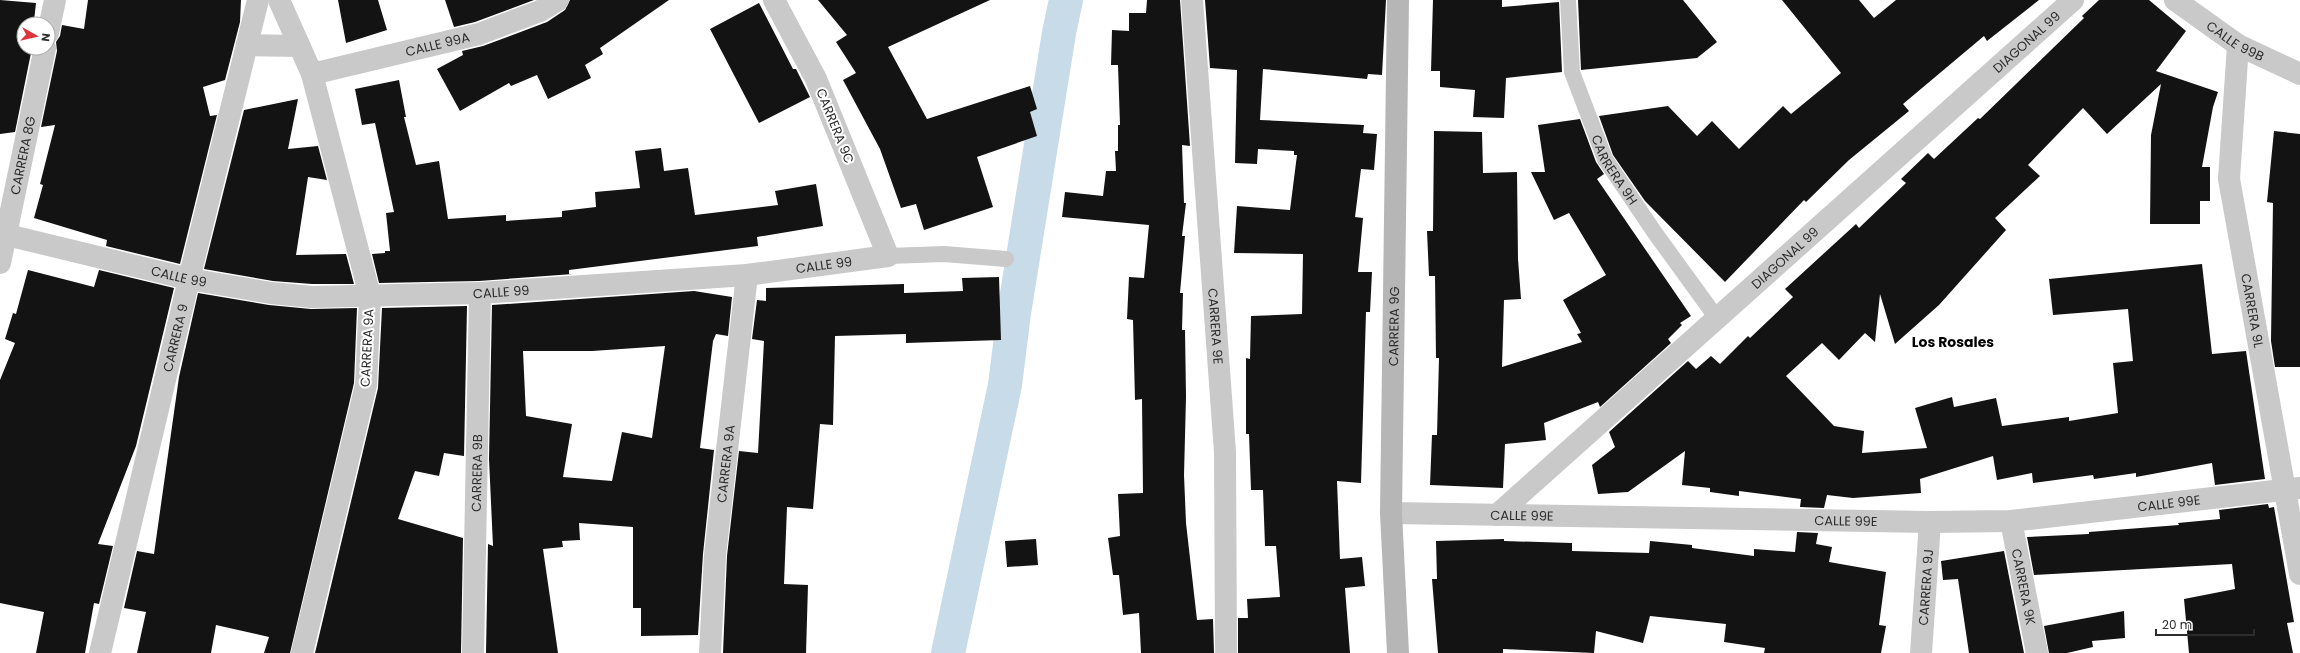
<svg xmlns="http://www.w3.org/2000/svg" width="2300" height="653" font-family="Poppins,sans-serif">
<rect width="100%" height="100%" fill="#fff"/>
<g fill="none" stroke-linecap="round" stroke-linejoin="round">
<!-- canal -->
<path stroke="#c7dbe9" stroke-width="34" d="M948,653L1005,385L1014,313L1059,33L1066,0"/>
</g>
<!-- building -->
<path fill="#131313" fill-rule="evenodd" d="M0,0L36,3L34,21H38L37,24H24V48H32L15,132L0,134Z
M88,0H241L240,22L225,80L203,87L210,116L217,115L180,264L106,246L107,240L34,218L43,185L40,184L55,125L41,127L57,51L56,42L60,36L62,25L84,29Z
M338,0H378L387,30L346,43Z
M445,0H534L475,22L454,27Z
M570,0H669L600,48L603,54L585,65L591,78L548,99L537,75L511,86L509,83L460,111L437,69L463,55L462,51L483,46L547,22L565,10Z
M818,0H990L888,47L927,119L1030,86L1037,109L1030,112L1037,136L977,157L993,207L924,230L916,204L901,208L880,149L843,80L856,73L836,42L847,35Z
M1147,0H1180L1190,146L1182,145L1184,203H1186L1182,236H1185L1180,293H1183L1182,330H1185L1186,397L1184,475L1186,523L1197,620L1213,619L1214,653H1141L1139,613L1123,615L1119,575H1113L1108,538L1120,536L1118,494L1143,493L1142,399L1135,400L1133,320L1127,319L1129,277L1144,278L1149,225L1062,217L1065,192L1103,196L1106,171H1116L1115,151H1118V125H1120L1118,65H1111L1112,30L1129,31V13H1146Z
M1205,0H1386L1382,75L1368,74L1367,79L1263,69L1260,120L1364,125L1363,133L1377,134L1374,170L1361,169L1355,217L1363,218L1358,272H1372L1370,312H1366L1361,483L1337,481L1340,559L1362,557L1365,586L1345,588L1350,653H1238V618H1248L1247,599L1280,597L1276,546H1265L1263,490H1251L1249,434H1246V358L1250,359L1251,316L1302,314L1303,254L1234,253L1237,206L1290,210L1297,155H1294V151L1258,149L1257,164L1235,163L1237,70L1210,68Z
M1433,0H1502V7L1559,2L1562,72L1506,78L1504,118L1473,117L1475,90L1440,87V71H1431Z
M1578,0H1683L1717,42L1697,58L1581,70Z
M1782,0H1859L1874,18L1896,0H2039L1987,41L1984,36L1903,104L1909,111L1849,160L1806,202L1804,200L1725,282L1645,201L1613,155L1599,116L1668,106L1697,136L1712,121L1739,149L1783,106L1791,114L1841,73Z
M2099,0H2149L2186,31L2156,71L2218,92L2213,107L2202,167H2210V201H2200V224H2150L2151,135L2161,84L2107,134L2083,108L2028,165L2040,176L1995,218L2006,230L1939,305L1895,344L1880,294L1875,342L1865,333L1839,360L1822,343L1786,376L1834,426L1864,431L1862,453L1927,448L1915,408L1952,397L1954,407L1996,398L2002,426L2069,417V421L2118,413L2113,363L2133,361L2128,309L2053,315L2049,279L2202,264L2212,354L2246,351L2265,479L2215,485L2212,463L2136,477V473L2094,479L2093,475L2033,483L2032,473L1997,480L1993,456L1920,479L1921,493L1853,498L1827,495L1824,508L1800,507L1801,499L1739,491V496L1710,492V488L1682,485L1685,451L1628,492L1598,494L1592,465L1615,447L1609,432L1688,361L1696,369L1711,356L1720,364L1748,336L1750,338L1793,297L1785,289L1856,224L1859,228L1906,183L1901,179L1928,153L1934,159L1978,118L1980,119L2084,18L2082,16Z
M759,3L793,69H796L810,97L759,123L710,29Z
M399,80L406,117H404L416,165L439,161L448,219L506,215V221L562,217V211L596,207L595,192L640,188L635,151L661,148L664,171L688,168L695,215L778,205L775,191L816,184L823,226L757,237L758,246L569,270V274H573L479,281L379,283L372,254L385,253V251H390L386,213L394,212L375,123L362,125L355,89Z
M298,99L288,149L318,146L327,180L308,177L296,255L346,254L354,284H312L273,281L204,269L244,110Z
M1580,119L1596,162L1604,174L1597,179L1691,316L1680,323L1682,325L1668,339L1671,343L1600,407L1598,402L1544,423L1546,440L1505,444L1503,488L1430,485L1432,435H1437L1439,358H1436L1435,276H1429L1427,231H1433L1434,131L1482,132L1483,173L1517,172L1518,259L1521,299L1504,300L1502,367L1582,342L1577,334L1581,333L1563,300L1606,275L1569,213L1554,220L1531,172H1545L1538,125Z
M2274,131L2300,134V367H2275L2271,341L2273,203L2267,202Z
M28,270L94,287L99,270L174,288L136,446L98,544L113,546L99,604L94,603L85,653H36L44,612L0,603V380L15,343L5,339L13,313L16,314Z
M999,277L1001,340L906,343V334L835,336L833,425L820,424L813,509L787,507L784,584L808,585L806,653H723L727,556L739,451L758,453L764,341L752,339L757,300L766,301V288L904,284V293L963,291L962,278Z
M694,291L732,297L728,336L716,334L713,341L700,448L714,450L703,554L698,635L641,636V608H633V527L579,523L580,540L562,541L563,547L543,549L558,653H486L488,544L493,546L489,459L492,305ZM665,346L652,438L622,432L612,481L563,477L572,424L526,416L523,351H592Z
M198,293L269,305L311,309L357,308L354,383L290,653H264L269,637L216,625L211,653H137L146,612L124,608L137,551L154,554L179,377Z
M467,306L464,456L444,453L439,476L415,471L398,519L463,538L461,653H315L378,388L382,308Z
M2268,504L2269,508L2274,507L2294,622L2287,623L2293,653H2189L2184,599L2235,589L2232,564L2034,575L2027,537L2089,534V532L2179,525L2178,523L2220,519L2219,510Z
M1797,532L1818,533L1816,544L1832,547L1829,562L1886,572L1879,625L1886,626L1881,653H1764L1765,648L1724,642L1726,624L1650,616L1643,643L1596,631L1594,653L1503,649V653H1438L1432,579H1437L1436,541L1504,539V541L1572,543V551L1649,553L1650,541L1692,545V548L1754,556V549L1795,552Z
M1036,539L1038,565L1007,567L1005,541Z
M2004,551L2024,653H1969L1958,579L1943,580L1941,561Z
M2124,611L2125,638L2092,641L2093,647L2067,653H2049L2044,626Z"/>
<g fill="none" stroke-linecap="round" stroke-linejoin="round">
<!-- lane -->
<g stroke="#c9c9c9" stroke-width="16">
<path id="s1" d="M1568,0L1572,72L1605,159L1655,233L1716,317"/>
<path d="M888,256L944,254L1006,259"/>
</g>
<!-- street -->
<g stroke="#c9c9c9" stroke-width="22">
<path d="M279,0L312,74L370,296L366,385L302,653"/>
<path id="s2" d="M1192,0L1225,452L1226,653"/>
<path id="s3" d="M2175,0L2238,45L2300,74"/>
<path d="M48,33L55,0"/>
<path d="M247,45L299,46"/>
<path id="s4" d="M2238,45L2229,179L2300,574"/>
<path id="s5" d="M312,74L479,34L540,11L558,0"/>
<path id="s6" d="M0,236L7,235L189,279L271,293L312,297L480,293L747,275L888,256L816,79L774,0"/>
<path id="s7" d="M0,263L45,48"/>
<path id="s8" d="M1391,513L1930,522L2011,521L2300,488"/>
<path id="s9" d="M1497,515L2073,0"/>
<path id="s10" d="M2011,521L2037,653"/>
<path id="s11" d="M100,653L189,279L258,0"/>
<path id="s12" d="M473,653L480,293"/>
<path id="s13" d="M710,653L715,555L747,275"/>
<path id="s14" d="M1921,653L1930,522"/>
</g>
<!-- secondary -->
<path stroke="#b6b6b6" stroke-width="22" id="s15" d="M1398,653L1391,513L1398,0"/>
</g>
<g text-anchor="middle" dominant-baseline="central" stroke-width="4" stroke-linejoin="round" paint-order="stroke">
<!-- street labels -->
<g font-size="13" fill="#2c2c2c" stroke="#fff">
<text stroke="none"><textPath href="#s3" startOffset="73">CALLE 99B</textPath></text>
<text stroke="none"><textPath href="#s9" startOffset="710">DIAGONAL 99</textPath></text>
<text stroke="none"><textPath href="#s5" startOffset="129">CALLE 99A</textPath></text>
<text transform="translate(835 126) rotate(68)">CARRERA 9C</text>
<text stroke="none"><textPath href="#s7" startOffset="110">CARRERA 8G</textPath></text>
<text stroke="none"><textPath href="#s1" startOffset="179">CARRERA 9H</textPath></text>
<text stroke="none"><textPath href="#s9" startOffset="386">DIAGONAL 99</textPath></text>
<text stroke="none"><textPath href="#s6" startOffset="832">CALLE 99</textPath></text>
<text stroke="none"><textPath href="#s6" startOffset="184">CALLE 99</textPath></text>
<text stroke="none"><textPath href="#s6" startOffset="508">CALLE 99</textPath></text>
<text stroke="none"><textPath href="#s4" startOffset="268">CARRERA 9L</textPath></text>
<text stroke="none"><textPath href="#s2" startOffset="327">CARRERA 9E</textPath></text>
<text stroke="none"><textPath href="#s15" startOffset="327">CARRERA 9G</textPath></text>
<text stroke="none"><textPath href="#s11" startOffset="324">CARRERA 9</textPath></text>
<text transform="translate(367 348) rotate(-87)">CARRERA 9A</text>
<text stroke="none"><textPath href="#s13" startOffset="190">CARRERA 9A</textPath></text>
<text stroke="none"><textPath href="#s12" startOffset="180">CARRERA 9B</textPath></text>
<text stroke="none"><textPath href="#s8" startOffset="779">CALLE 99E</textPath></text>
<text stroke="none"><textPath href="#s8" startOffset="131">CALLE 99E</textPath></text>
<text stroke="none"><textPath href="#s8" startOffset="455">CALLE 99E</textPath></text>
<text stroke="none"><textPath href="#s14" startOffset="66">CARRERA 9J</textPath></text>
<text stroke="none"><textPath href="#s10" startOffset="67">CARRERA 9K</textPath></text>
</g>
<!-- neighbourhood labels -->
<g font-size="14" font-weight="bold" fill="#000" stroke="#fff">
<text x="1953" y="342">Los Rosales</text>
</g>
</g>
<!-- north arrow -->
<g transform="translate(36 36) rotate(98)"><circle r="19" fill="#ffffff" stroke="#ababab"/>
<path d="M0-3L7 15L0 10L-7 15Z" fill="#dd353d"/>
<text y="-6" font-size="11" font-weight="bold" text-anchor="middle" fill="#2c2c2c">N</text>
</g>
<!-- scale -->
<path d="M2156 629v6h98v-6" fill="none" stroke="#2c2c2c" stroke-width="2"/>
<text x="2162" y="629" font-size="12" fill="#2c2c2c" stroke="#ffffff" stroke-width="3" paint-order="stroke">20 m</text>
</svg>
